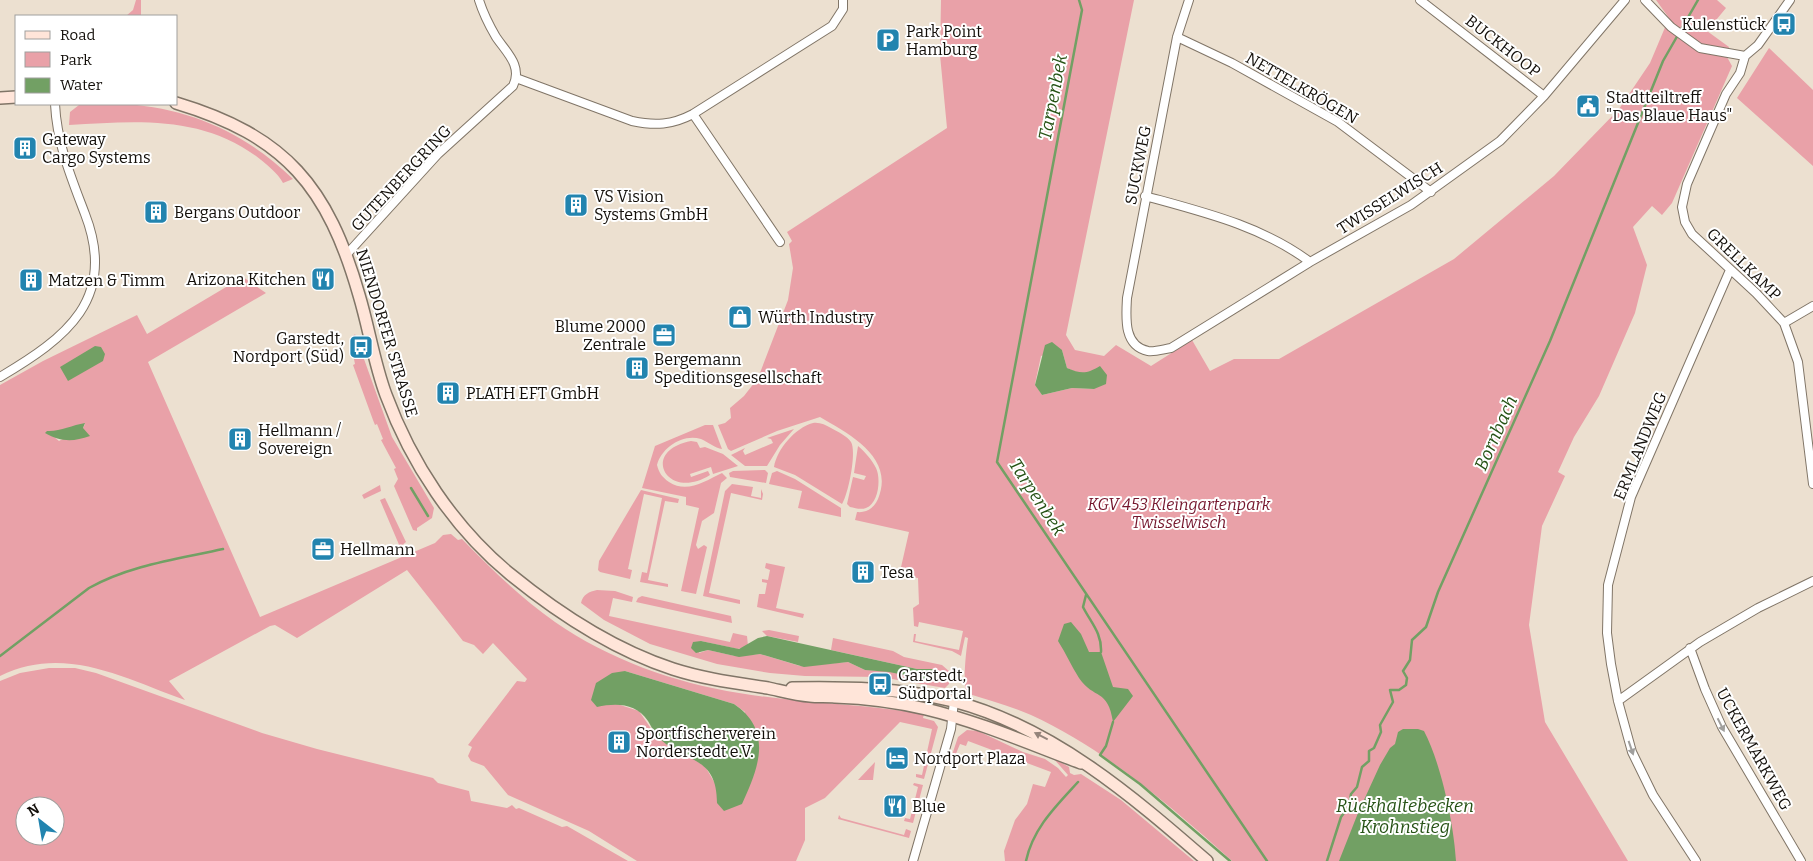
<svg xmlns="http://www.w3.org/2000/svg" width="1813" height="861" font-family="Bitter,serif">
<rect width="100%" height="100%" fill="#ece0d0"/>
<!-- green -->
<path fill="#e9a1a8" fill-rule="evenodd" d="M136,0H141V16H126L133,10Z
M941,0H1134L1066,335L1075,350L1104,356L1116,345L1151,366L1192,340L1210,371L1234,359H1279L1454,259L1554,176L1619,109L1650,63L1669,18L1656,0H1717L1726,8L1707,31L1729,47L1727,57L1732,66L1672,203L1662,215L1652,206L1633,227L1647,265L1635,313L1599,396L1574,437L1558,472L1565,476L1542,526L1529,625L1545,722L1628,861H1232C1173,808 1104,748 1031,715C1011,706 987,700 966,693C963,678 966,652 968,638L965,637L961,656L952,651L913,642L914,634H916L915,641L959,650L963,631L919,622L918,627L914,626L913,608L919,604L918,578L899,576L909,532L855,520L857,512C867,513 874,508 878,499C895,458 851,435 820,417L777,431L731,451L728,449L718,425L725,423L731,418L730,408L744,396L758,378L788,300L793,268L789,244L792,241L787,232L947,128L940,55ZM1062,350L1067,368L1078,373H1089L1094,389L1072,388L1042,395L1035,384L1041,356Z
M1769,48L1813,90V166L1737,98Z
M126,104C192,109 245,133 293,179L283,183C278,173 265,163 256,156C200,115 135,121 69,125L70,112L79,105Z
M243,277L266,293L148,362L260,617L435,543L443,535L451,534L458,540L462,539C491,569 521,598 555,622C608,659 675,683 739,693C800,703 862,704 924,714L923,718L934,721L938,727L924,779L916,777V774L922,775L932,729L900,722L825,798L805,808V840L796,861H637L589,831L508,795L484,766L471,761L468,756L472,747L468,745L517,681L525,682L527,679L493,643L483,654L474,645L463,641L407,570L297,638L275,625L270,626L169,681L185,700C124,678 64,644 0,676V385L43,361L137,315L147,334ZM85,424L83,428L59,441L47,431L58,432ZM625,671L734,704L745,712L717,803V787L705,766L688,754L672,748L652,730L639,711L614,703Z
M355,334L392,437L434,508L432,518L417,528V531L413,530L394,486L398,479L394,469L396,468L381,440L383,439L377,424L375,425L373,420L353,365L355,364L350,340Z
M813,423C820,422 825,425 831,428C838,432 847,436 851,442C857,452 848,495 842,504L795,475L774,467C777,449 795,428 813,423Z
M705,425H713L722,449C715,448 708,442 701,439C683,433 661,448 657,465C659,473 662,477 669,482C687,494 705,481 722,473L727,478L721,483L714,513L702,521L696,545L698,549L704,545L707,547L696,594L681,591L699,508L686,505V497L642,488L655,446Z
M794,429L780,445L767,466H745L731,455L745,448L743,451L745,455L773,443L771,439L767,438Z
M691,441L697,442L700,448L705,447L723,454L738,466L713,474L711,467L690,474L691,477L708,471L710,475C667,502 639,451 691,441Z
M858,446C865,452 872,460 876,468C881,478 879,503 866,508C861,510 855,508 850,507L847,504L853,477L864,480L866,476L854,473Z
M765,470L768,473L766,483L730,477L729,473L733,471Z
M777,471L795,479L841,508V517L798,508L802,491L769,484L772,473Z
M732,484L753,487L751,496L761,498V489L763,494L762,500L731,493L711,584L709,593L740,600V604L703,596L725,491Z
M380,485L381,491L364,499L362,495Z
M641,490L679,499L678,503L665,501L648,580L668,584V587L640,582L642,572L647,573L662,498L644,494L628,569L632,570L630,579L600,572L598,570L599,561Z
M385,498L406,542L400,547L380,500Z
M766,563L785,567L776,608L804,614L803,618L757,607L759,594H765L767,583L762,582V579L768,580L770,570L765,568Z
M597,590L615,591L633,597L632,602L613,598L609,616L730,642L733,633L747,636L748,646L738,649L701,641L699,653L708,650L735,656L760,654L800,666L848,662L865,670L889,671L929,680L938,675L936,670L917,669L831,650L833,638L893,651L904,657L942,665L950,672L949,684L945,688L880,677L805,676L770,673L717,664L650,644L604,620L581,603C583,594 589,592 597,590Z
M642,596L731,616L732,623L636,602L638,598Z
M769,630L799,636L798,642L767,636L762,631Z
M49,668H75L96,673L262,733L317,749L433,778L438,783L469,791L471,801L507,808L512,805L516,809L519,808L562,827L567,826L628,861H0V681L20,673ZM25,806H55V836H25Z
M967,730L978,731L1023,752L1045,759L1058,768L1066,777L1068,775L1053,758L1069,767L1070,773L1074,775L1081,774L1121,800L1194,861H1005L1004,851L1015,820L1027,804L1033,784L1045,787L1051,772L968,741L966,746L960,744L955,756L952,755L958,737Z
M875,762L873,780H858Z
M914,783L923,785L913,823L904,821L905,818L910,819L918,787L913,785Z
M839,815L841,818L904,835L906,829L911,831L909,838L838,819Z"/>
<!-- water -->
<path fill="#72a064" d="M1052,342L1062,350L1067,368C1081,374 1087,374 1100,366L1107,375L1106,384L1094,389L1072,388L1042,395L1035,385L1045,345Z
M95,346L101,347L105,354L103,361L68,381L60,367Z
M85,423L83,428L90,436C73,442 61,442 45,433L47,431C59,432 72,425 85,423Z
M1071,622L1081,634L1089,652H1101L1113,687L1128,689L1133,696L1113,722C1108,688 1094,700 1079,678C1071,666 1066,653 1058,641L1064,624Z
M767,636L917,669H934L938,675L929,680L889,672L865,670L848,662L804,667L760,654L739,657L708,650L696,653L691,648L693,642L701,641L739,649L758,638Z
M625,671L734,704C774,731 758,769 742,804L724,811L717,803C717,757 688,763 661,740C655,734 652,728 648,721C636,703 616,703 597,707L591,700L596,683L612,673Z
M1403,729H1418L1424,731C1441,763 1454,825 1456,861H1339L1358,813L1380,765L1390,748L1395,744L1398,732Z"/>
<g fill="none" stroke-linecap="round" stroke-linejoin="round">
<!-- stream -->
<path stroke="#72a064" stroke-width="2.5" d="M1079,0L1082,10L997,462L1267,861
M411,488L428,516
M1086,595L1083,607C1091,623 1102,633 1101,652
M0,656L89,588C130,565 178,559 223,549
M1100,755L1140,784L1230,861
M1100,755L1106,746L1113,722
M1026,861C1033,828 1056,806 1078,782
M1327,861L1341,817L1349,806L1351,794L1357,787L1362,767L1369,761V751L1374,748L1381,732L1380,725L1393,702L1390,690H1399L1406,685L1407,678L1403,671L1410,660L1412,640L1426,627L1438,592L1550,341L1663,61L1698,0"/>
<!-- street casing -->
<g stroke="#807567" stroke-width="10">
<path id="street" d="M1189,0L1177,37L1127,298C1126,317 1123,346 1148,351C1155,352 1164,349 1171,348L1310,262L1411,205L1500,141L1544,96L1625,0
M1420,0L1544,96
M1645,0L1671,27L1700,48L1745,56
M1790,0L1758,45L1745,56L1740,73L1726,94L1687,184L1682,207L1685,222L1692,234L1756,293L1784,323L1798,362L1813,484
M1177,37L1232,63L1338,122L1431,192
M516,78L632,121C655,126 672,125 693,114L832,26L843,9V0
M693,114L780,242
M1145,196C1203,212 1262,226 1310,262
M347,254L438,154L513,86C523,66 506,52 496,37C489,25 483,13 479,0
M1784,323L1813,306
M0,377C66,338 118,299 85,214C71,177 57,144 55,104
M1690,648L1705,689L1722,727L1801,861
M1618,701L1700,642L1758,608L1813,581
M913,861L951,729L954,701
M1696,861L1653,795L1632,752L1618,701L1611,664L1607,633L1608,585L1631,497L1730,270"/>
</g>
<!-- secondary casing -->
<g stroke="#807567" stroke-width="14">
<path id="secondary" d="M0,98L16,97
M176,103C286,136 328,187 359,295C369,328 374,363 386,395C411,463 454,528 510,574C559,614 612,649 673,669C704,679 736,683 768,688C782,691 796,695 810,696C818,697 827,696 835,697C864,698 897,702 926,709C980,722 1030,744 1081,763
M792,688C845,687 902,688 953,701C1052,727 1131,795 1207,861"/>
</g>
<!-- street -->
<use href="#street" stroke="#fff" stroke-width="8"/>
<!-- secondary -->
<use href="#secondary" stroke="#ffe5d9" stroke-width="11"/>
</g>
<!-- one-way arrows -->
<defs><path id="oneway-solid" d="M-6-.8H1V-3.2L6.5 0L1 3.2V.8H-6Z" transform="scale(1.25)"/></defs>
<g fill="#a09f9d">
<use href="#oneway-solid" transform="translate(1721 725) rotate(63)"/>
<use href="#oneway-solid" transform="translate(1631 748) rotate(71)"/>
</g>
<use fill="#94847b" href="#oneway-solid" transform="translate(1041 736) rotate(-153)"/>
<!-- icons -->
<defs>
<g id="bus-square" transform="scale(1.25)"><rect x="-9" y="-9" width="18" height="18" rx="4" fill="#2284af" stroke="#fff"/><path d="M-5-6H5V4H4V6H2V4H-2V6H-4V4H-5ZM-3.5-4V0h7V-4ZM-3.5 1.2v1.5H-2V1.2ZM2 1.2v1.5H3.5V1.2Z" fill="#fff"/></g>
<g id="parking-square" transform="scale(1.25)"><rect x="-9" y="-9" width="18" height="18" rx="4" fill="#2284af" stroke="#fff"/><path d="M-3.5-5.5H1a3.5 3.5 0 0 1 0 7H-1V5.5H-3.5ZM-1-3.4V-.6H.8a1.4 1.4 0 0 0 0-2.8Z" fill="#fff"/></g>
<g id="civic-square" transform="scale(1.25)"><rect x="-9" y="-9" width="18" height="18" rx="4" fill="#2284af" stroke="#fff"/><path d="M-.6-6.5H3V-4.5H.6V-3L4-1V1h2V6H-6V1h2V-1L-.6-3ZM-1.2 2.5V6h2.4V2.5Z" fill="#fff"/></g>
<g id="building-square" transform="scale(1.25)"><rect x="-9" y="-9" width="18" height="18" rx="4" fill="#2284af" stroke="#fff"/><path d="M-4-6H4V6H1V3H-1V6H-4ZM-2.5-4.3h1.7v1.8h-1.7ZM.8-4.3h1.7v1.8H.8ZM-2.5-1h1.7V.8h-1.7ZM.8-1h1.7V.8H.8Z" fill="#fff"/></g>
<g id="restaurant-square" transform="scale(1.25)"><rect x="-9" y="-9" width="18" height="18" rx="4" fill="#2284af" stroke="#fff"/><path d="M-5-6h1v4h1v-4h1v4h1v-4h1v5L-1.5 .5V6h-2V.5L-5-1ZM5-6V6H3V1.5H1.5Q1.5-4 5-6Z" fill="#fff"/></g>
<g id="shop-square" transform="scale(1.25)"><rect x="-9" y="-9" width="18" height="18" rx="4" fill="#2284af" stroke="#fff"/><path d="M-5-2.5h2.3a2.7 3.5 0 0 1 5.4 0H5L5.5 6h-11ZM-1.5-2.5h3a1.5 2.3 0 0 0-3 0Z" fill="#fff"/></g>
<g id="office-square" transform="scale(1.25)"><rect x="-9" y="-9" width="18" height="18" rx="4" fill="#2284af" stroke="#fff"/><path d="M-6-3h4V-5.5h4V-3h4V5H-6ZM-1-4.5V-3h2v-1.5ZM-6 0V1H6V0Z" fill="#fff"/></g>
<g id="hotel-square" transform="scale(1.25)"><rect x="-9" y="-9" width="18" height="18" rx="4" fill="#2284af" stroke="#fff"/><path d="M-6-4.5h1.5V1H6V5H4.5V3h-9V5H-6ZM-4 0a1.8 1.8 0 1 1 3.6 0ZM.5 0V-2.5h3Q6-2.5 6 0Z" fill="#fff"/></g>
</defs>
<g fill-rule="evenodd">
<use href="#bus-square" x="1784" y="24"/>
<use href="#parking-square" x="888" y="40"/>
<use href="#civic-square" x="1588" y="106"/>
<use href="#building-square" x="25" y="148"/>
<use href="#building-square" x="576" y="205"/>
<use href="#building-square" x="156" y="212"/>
<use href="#restaurant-square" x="323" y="279"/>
<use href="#building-square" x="31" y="280"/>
<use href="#shop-square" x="740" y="317"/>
<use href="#office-square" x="664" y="335"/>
<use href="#bus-square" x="361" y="347"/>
<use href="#building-square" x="637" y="368"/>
<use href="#building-square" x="448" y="393"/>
<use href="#building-square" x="240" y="439"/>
<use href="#office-square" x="323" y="549"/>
<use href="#building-square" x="863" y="572"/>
<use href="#bus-square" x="880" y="684"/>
<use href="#building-square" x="619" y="742"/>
<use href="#hotel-square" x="897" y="758"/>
<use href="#restaurant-square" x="895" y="806"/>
</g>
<g text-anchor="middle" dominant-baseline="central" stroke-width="4" stroke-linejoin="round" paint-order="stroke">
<!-- poi labels -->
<g font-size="16" fill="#120e09" stroke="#fff" text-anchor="start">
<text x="1766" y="24" text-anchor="end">Kulenstück</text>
<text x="906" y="31">Park Point<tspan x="906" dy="18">Hamburg</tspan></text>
<text x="1606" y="97">Stadtteiltreff<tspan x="1606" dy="18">"Das Blaue Haus"</tspan></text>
<text x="42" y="139">Gateway<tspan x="42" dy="18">Cargo Systems</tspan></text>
<text x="594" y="196">VS Vision<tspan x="594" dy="18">Systems GmbH</tspan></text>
<text x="174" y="212">Bergans Outdoor</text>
<text x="306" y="279" text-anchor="end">Arizona Kitchen</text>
<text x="48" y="280">Matzen &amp; Timm</text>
<text x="758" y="317">Würth Industry</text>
<text x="646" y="326" text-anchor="end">Blume 2000<tspan x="646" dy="18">Zentrale</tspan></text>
<text x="344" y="338" text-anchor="end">Garstedt,<tspan x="344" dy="18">Nordport (Süd)</tspan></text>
<text x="654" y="359">Bergemann<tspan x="654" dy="18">Speditionsgesellschaft</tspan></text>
<text x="466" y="393">PLATH EFT GmbH</text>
<text x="258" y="430">Hellmann /<tspan x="258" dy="18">Sovereign</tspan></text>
<text x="340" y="549">Hellmann</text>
<text x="880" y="572">Tesa</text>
<text x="898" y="675">Garstedt,<tspan x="898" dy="18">Südportal</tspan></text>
<text x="636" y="733">Sportfischerverein<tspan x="636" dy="18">Norderstedt e.V.</tspan></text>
<text x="914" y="758">Nordport Plaza</text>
<text x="912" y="806">Blue</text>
</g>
<!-- street labels -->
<g font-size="16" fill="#120e09" stroke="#fff">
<text transform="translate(1503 46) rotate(38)">BUCKHOOP</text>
<text transform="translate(1302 88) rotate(30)">NETTELKRÖGEN</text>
<text transform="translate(1138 165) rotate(-79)">SUCKWEG</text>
<text transform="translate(401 178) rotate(-47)">GUTENBERGRING</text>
<text transform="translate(1390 198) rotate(-32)">TWISSELWISCH</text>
<text transform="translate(1744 264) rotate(44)">GRELLKAMP</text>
<text transform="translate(387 333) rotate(73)">NIENDORFER STRASSE</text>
<text transform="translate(1640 446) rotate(-68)">ERMLANDWEG</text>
<text transform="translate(1754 749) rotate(61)">UCKERMARKWEG</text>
</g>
<!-- park labels -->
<g font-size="16" font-style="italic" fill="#75162d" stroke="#fff">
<text x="1179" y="504">KGV 453 Kleingartenpark<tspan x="1179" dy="18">Twisselwisch</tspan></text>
</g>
<!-- water labels -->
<g font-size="18" font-style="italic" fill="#265215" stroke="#fff">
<text transform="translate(1053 97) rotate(-79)">Tarpenbek</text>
<text transform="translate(1496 433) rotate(-66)">Bornbach</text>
<text transform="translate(1037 497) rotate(57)">Tarpenbek</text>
<text x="1405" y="806">Rückhaltebecken<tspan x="1405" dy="21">Krohnstieg</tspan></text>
</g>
</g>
<!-- legend -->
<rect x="15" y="15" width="162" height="90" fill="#ffffff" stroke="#a09f9d"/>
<rect x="25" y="31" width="25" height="8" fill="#ffe5d9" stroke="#a09f9d"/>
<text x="60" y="40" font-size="15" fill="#120e09">Road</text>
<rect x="25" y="52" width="25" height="15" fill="#e9a1a8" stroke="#a09f9d"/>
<text x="60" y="65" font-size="15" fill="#120e09">Park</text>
<rect x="25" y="78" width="25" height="15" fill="#72a064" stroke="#a09f9d"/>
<text x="60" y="90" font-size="15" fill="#120e09">Water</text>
<!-- north arrow -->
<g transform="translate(40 821) rotate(329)"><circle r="24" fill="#ffffff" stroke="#a09f9d"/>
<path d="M0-4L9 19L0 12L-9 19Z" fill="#2284af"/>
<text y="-8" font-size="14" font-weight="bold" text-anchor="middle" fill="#120e09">N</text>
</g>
</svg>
